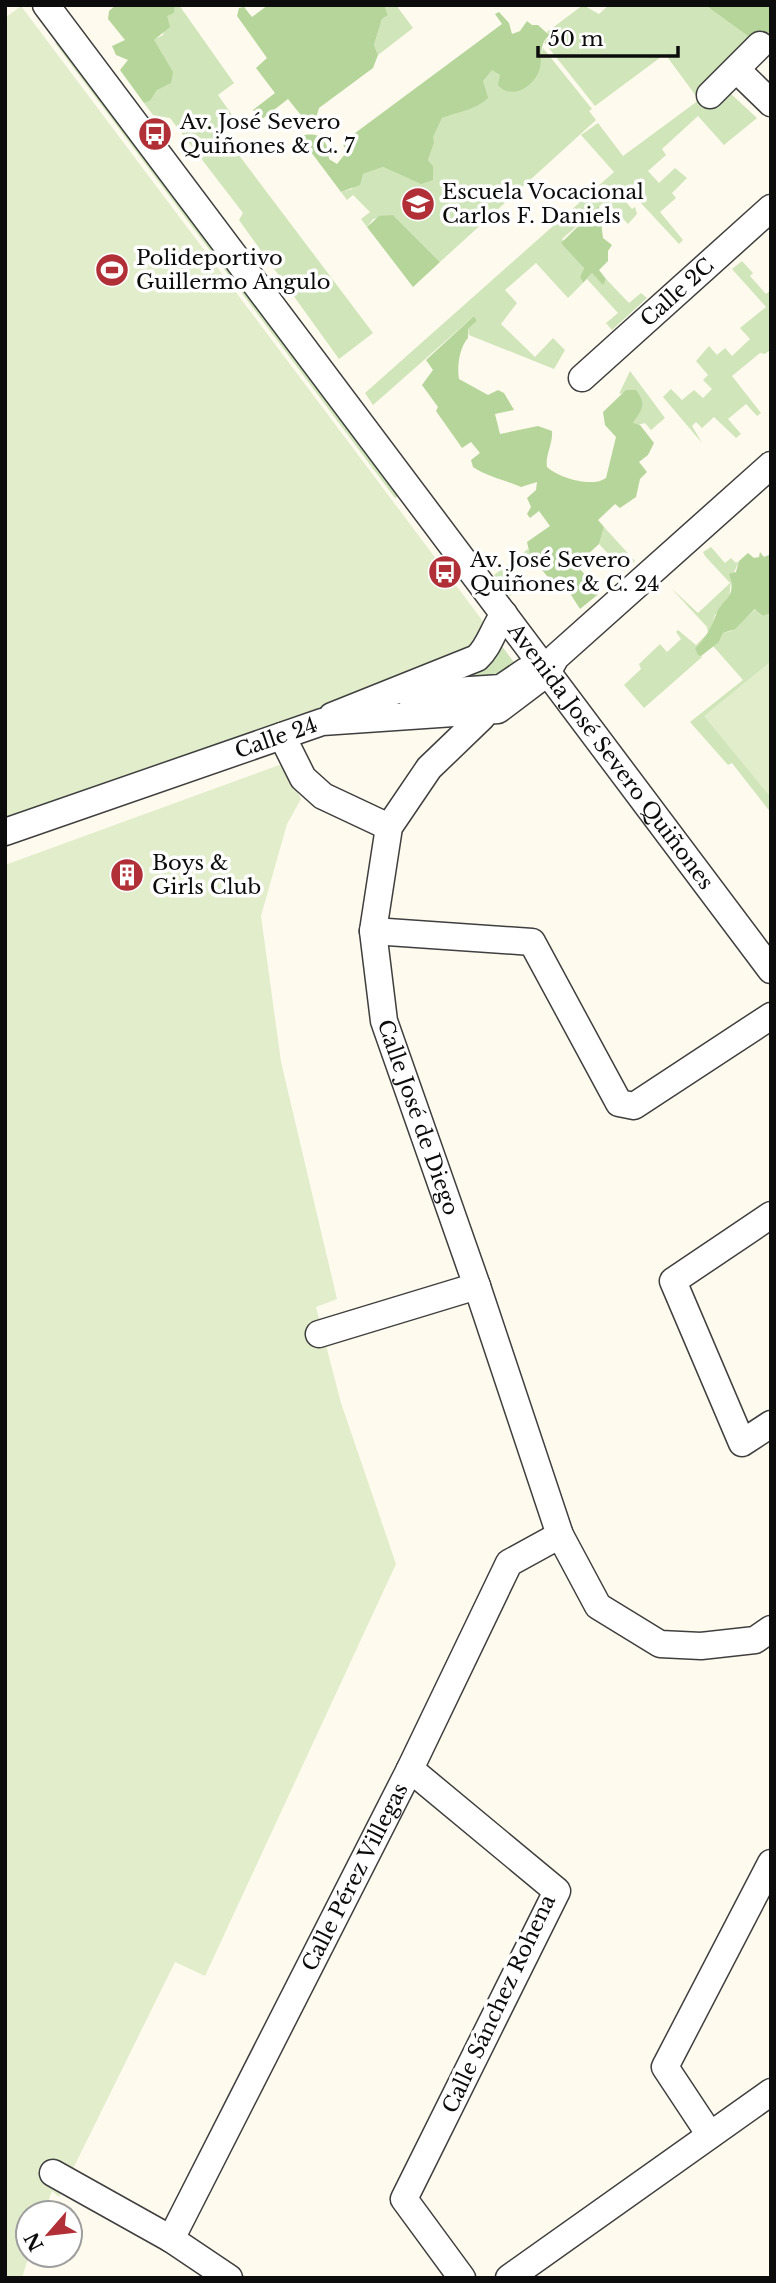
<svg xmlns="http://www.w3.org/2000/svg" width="776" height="2283" font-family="'Libre Baskerville',serif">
<rect width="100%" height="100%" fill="#fefaed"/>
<!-- green -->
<path fill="#d0e5ba" d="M175,5H179L234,83L218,95L237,122L223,134L373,333L339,359L239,220L243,213L170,118L153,115L144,103L150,101L157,90L153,40L163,35L167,15L174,13Z
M384,5H396L413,28L378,55L374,45L382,19L388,15Z
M583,5L599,14L609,5H705L752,39L715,106L731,94L757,118L724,145L698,116L662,149L666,155L648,171L659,183L675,168L687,178L672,193L676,198L660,212L683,240L679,244L626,187L619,194L632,209L635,207L637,214L628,224L610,205L607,207L603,203L562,239L584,268L580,277L583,283L568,298L536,263L505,290L517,303L501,324L535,357L553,338L565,350L554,369L469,335L468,329L477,321L474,316L373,405L365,393L614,172L581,135L598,123L623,156L699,100L665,54L595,106L544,42L549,38L547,32Z
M57,41L398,496L395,498L55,43Z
M543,48L592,109L589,111L596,120L440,262L393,215L373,219L367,227L361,219L370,212L353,195L347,200L341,192L352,189L363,174L383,167L410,179L433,166L428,160L434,143L432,137L442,118C466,109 465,113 484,92L483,81L492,69L500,75L539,63Z
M742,261L753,273L750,276L766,294L771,290V349L765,354L760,353L732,376L761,413L757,416L746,404L728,419L741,434L736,438L714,417L702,428L696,422L692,426L702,443L663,397L671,389L682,400L694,390L703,398L712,389L703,380L708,375L696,361L709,346L717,355L725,348L732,356L750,339L740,328L766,307L732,269Z
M592,273L603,284L606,279L629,303L641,293L647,298L612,330L606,323L618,313L587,279Z
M630,371L665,418L651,430L645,423L634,426L633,423L637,417L636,390L619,394Z
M604,527L635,561L624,571L599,544Z
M711,547L725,563L731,558L736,563L739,561L731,579L729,600L715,615L709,634L695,648L702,657L644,708L624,685L641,669L639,664L660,644L667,652L681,639L676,632L678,630L696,645L708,633L707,627L671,588L698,613L730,583L705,556L703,552Z
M528,549L534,557L506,577L516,592L510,596L494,575Z
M756,609L763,616L771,613V813L732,763L728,765L690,722L743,680L713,646L719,642L723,633L731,631Z
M498,641L516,665L505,678L427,685Z"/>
<!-- forest -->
<path fill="#b5d59a" d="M116,5H175L174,13L167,16L170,27L154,40L173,72L171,83L157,90L150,101L144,103L120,70L128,60L116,55L112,46L125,40L108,19L109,11Z
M268,5H384L388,15L382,19L374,45L378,55L373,68L319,108L316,118L304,119L288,99L261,120L253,110L275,93L256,68L267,58L237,16L239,8L244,7L252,17Z
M705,5H771V41L752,39Z
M499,12L509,23L512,34L520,31L527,21L532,25H538L549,35C547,38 544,40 543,44C540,51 542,64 539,71C532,88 511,100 498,85L500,75L492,70L483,81L488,98C476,110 457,112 442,118L433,137L434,143L428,160L433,166V180L421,184L383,167L363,174L360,185L341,192L299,136C319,131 328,138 329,159L337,164L345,154L343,142L502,24L495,14Z
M599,206L603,238L612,245L608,251V261L599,270L606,279L603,285L592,273L583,283L580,277L584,268L561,243Z
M393,215L440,262L413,287L367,227L379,216Z
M474,316L477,321L468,329V338C459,348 457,367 459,379L488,395L498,390L504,393L514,410L495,414L500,434L538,426L552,431C553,444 545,455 547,467C559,478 593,488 606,478L616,437L605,425L603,412L626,390H636C647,405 642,409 633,423L640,425L654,443L648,455L639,462L647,472L640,479L636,497L620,508L615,504L598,520L604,527L599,544L576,565L601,592L580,609L559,576L551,581L530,555L527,542L550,526L539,511L530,518L527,514L531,507L527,498L536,490L537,482L521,487C503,479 490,478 473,467L471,460L480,453L471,442L462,448L436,411L438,407L422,385L433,370L426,360Z
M760,552L764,557L771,554V613L763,616L755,609L735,629L723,633L719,642L701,656L698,655L695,648C707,637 710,629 716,615C721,599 738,599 729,574L736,572L739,561L748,553L754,558L759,557Z"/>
<!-- pitch -->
<path fill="#e1edcb" d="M21,6L485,624L464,659L5,819V18Z
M771,661V798L704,716Z
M282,764L301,799L287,824L261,916L281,1062L337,1299L316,1307L341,1403L396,1564L205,1976L175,1962L59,2197L52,2191L44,2213H28L29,2255L22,2278H5V865Z"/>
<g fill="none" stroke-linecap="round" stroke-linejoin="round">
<!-- minor casing -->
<g stroke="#3f3f3f" stroke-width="29">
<g id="minor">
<path id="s1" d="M46,5L771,970"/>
<path d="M737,70L771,103"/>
<path d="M710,95L760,45"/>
<path id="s2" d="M582,378L771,208"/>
<path d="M409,694L501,688L526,671"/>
<path d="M332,716L477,658C490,646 493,629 504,614"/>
<path id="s3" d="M482,717L429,768L389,827L373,931L384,1021L477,1286L560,1535L598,1606L660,1644L701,1646L755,1640L771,1629"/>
<path d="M282,736L303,778L323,796L389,827"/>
<path id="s4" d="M5,832L322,722L498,710L547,673L556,657L771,465"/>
<path d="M373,931L532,942L619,1103L634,1106L771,1016"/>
<path d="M771,1215L673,1281L742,1443L771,1424"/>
<path d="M319,1334L477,1286"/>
<path d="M410,1769L557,1891L404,2199L462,2278"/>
<path d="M710,2135L665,2067L771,1863"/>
<path d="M53,2173L171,2239L229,2278"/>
<path id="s5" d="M171,2239L410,1769L509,1563L560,1535"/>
<path d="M509,2278L771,2092"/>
</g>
</g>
<!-- minor -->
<use href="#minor" stroke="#fff" stroke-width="26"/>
</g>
<!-- icons -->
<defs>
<g id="bus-disc" transform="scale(1.75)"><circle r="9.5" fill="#b12f36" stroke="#fff"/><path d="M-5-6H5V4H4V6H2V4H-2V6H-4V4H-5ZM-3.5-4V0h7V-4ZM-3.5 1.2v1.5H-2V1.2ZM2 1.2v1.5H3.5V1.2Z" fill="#fff"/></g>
<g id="school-disc" transform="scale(1.75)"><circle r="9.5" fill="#b12f36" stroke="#fff"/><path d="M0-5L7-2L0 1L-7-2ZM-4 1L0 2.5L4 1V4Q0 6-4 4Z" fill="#fff"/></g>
<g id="stadium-disc" transform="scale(1.75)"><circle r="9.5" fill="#b12f36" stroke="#fff"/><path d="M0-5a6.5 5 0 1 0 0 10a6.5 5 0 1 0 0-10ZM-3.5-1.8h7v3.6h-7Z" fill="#fff"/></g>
<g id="building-disc" transform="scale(1.75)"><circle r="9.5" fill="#b12f36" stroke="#fff"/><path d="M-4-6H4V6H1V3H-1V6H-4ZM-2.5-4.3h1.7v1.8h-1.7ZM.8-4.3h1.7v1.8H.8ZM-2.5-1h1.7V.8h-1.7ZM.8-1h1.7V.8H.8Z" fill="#fff"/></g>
</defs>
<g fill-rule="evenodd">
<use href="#bus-disc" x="155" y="134"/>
<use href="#school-disc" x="418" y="204"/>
<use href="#stadium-disc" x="112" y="270"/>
<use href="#bus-disc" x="445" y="572"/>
<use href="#building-disc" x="127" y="875"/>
</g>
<g text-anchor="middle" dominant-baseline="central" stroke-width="7" stroke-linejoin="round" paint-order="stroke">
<!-- poi labels -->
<g font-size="21" fill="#0c0c0c" stroke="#fff" text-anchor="start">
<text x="180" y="122">Av. José Severo<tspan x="180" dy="24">Quiñones &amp; C. 7</tspan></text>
<text x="442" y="192">Escuela Vocacional<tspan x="442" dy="24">Carlos F. Daniels</tspan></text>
<text x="136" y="258">Polideportivo<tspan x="136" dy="24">Guillermo Angulo</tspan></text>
<text x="470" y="560">Av. José Severo<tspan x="470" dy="24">Quiñones &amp; C. 24</tspan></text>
<text x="152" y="863">Boys &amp;<tspan x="152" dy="24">Girls Club</tspan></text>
</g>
<!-- street labels -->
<g font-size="21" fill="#0c0c0c" stroke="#fff">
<text stroke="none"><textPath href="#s2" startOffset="128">Calle 2C</textPath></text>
<text stroke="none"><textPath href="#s4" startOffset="287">Calle 24</textPath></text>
<text stroke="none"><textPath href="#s1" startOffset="940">Avenida José Severo Quiñones</textPath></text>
<text stroke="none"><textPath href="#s3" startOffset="443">Calle José de Diego</textPath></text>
<text stroke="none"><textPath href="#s5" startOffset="406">Calle Pérez Villegas</textPath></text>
<text transform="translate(499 2004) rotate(-65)">Calle Sánchez Rohena</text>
</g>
</g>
<!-- border -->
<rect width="776" height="2283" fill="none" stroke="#0c0c0c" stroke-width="14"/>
<!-- north arrow -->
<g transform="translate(49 2234) rotate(242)"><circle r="33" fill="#ffffff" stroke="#9e9e9e" stroke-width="2"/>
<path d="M0-5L12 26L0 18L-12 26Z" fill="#b12f36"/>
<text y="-10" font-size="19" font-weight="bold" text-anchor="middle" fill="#0c0c0c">N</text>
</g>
<!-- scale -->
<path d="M538 46v10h140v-10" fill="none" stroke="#0c0c0c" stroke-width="3.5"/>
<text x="548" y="46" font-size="21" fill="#0c0c0c" stroke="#ffffff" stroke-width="5" paint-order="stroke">50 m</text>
</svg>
